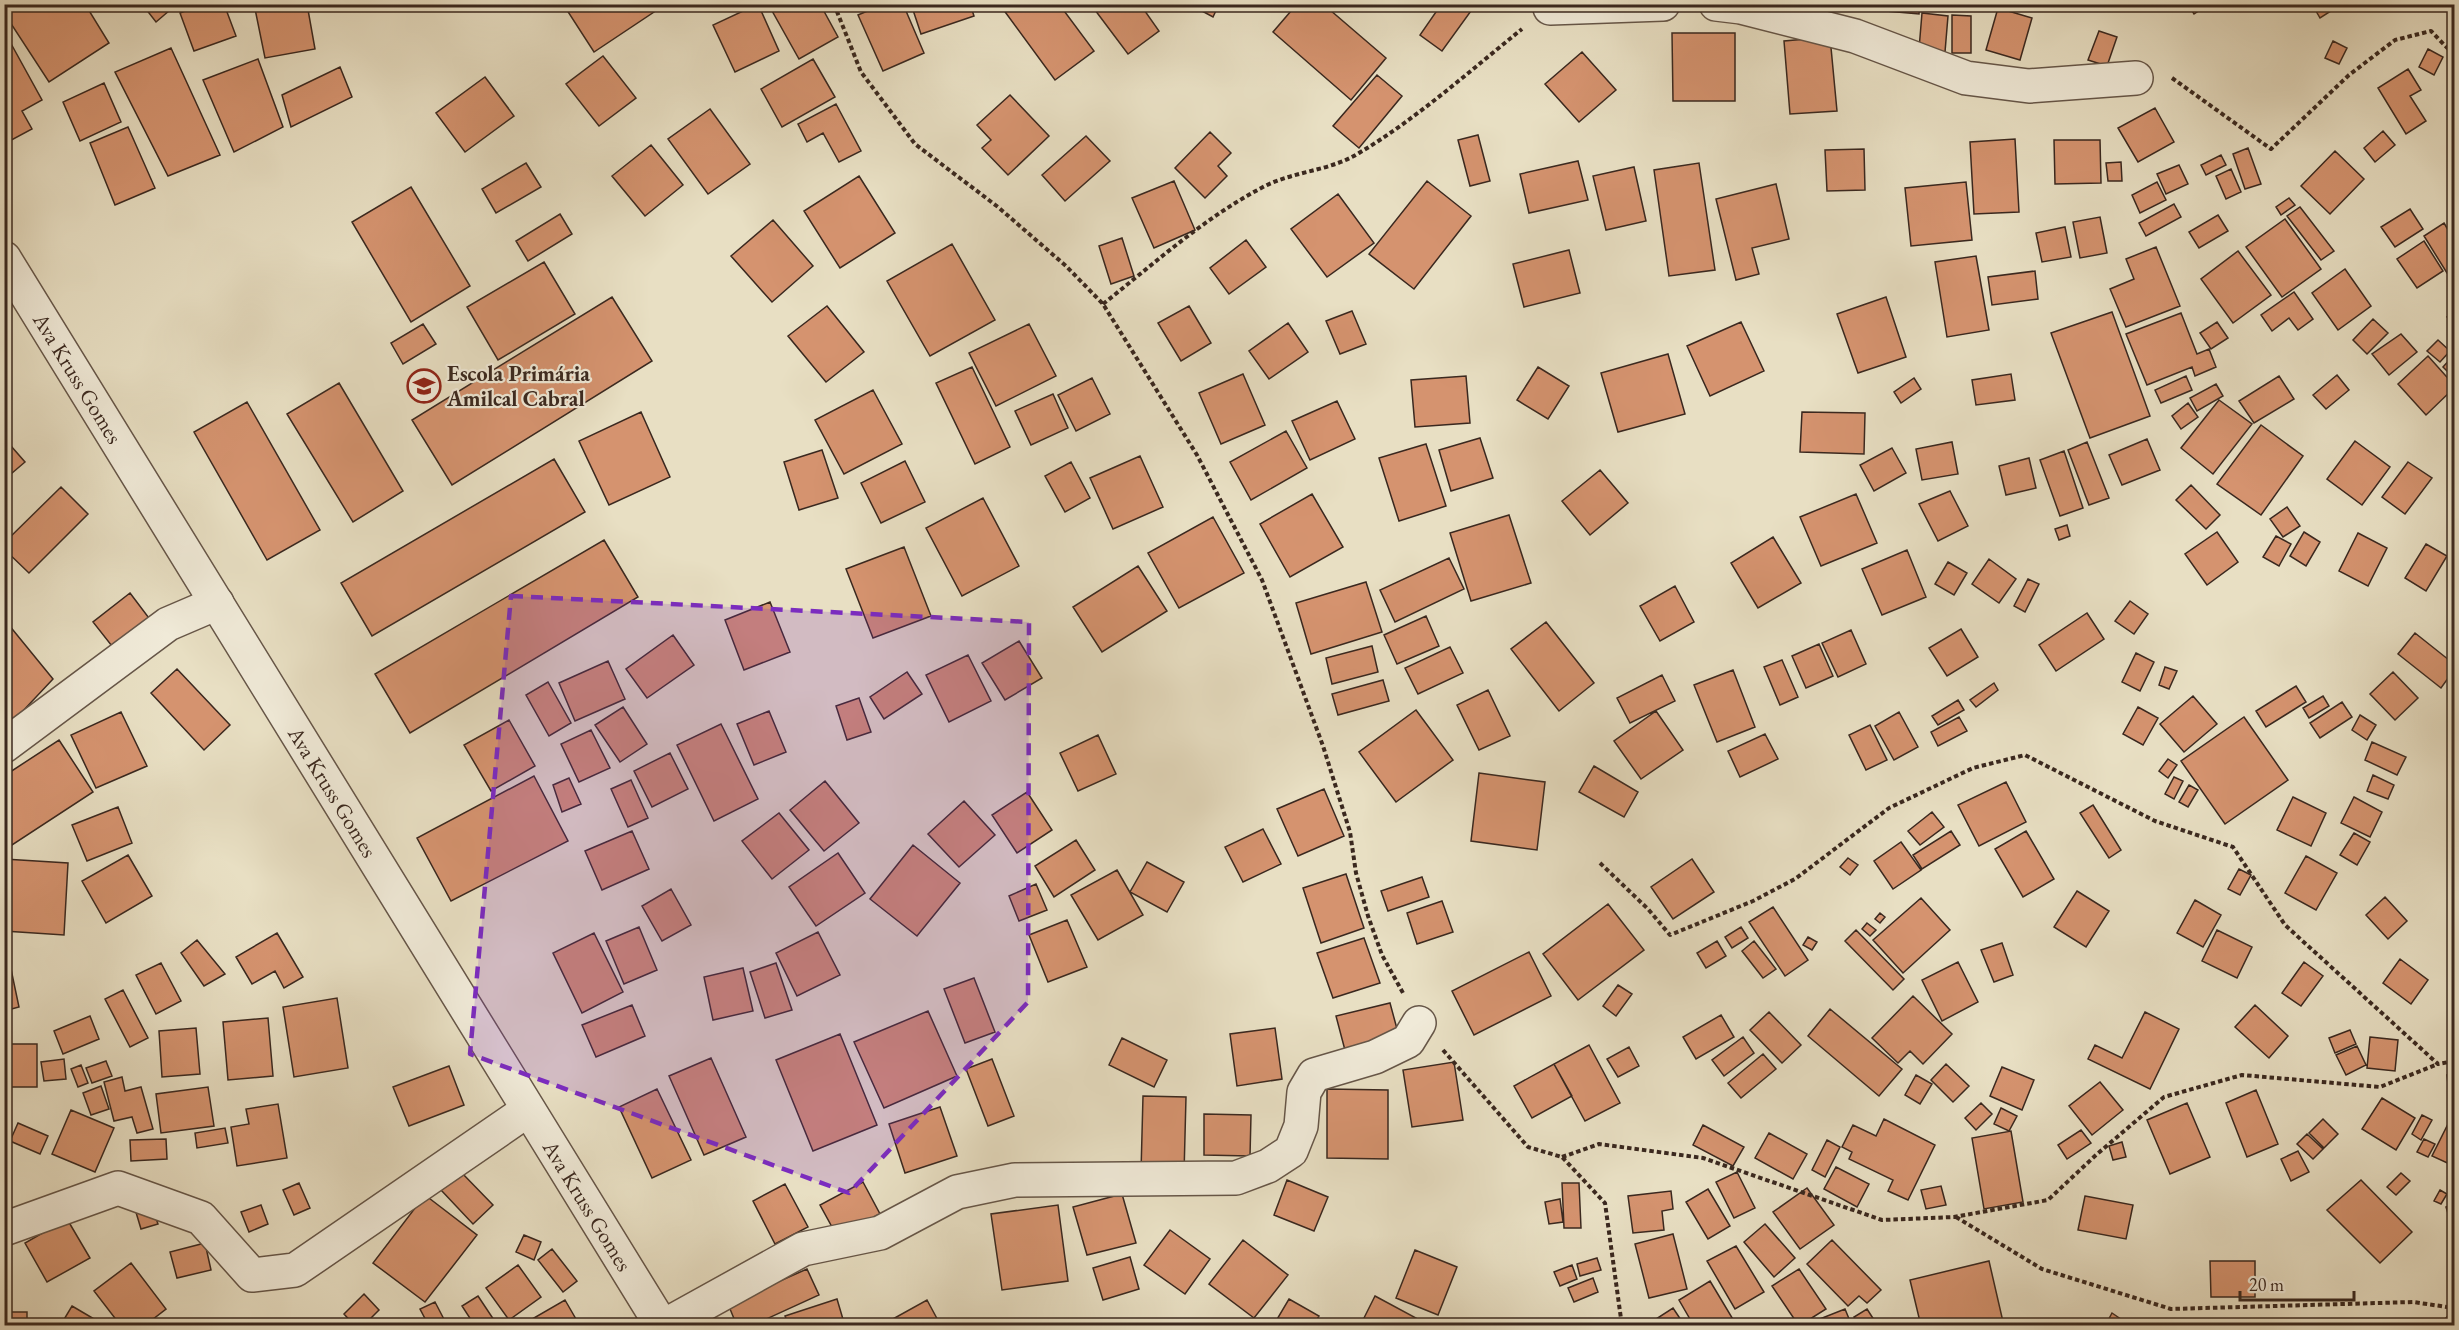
<svg xmlns="http://www.w3.org/2000/svg" width="2459" height="1330" font-family="'EB Garamond',serif">
<rect width="100%" height="100%" fill="#e8dfc3"/>
<filter id="stains"><feTurbulence type="fractalNoise" baseFrequency=".00333" numOctaves="4"/><feColorMatrix values="0 0 0 0 .2 0 0 0 0 .09 0 0 0 0 .02 0 0 0 .5 -.17"/></filter>
<radialGradient id="worn" r=".72"><stop offset=".6" stop-color="#630" stop-opacity="0"/><stop offset="1" stop-color="#630" stop-opacity=".3"/></radialGradient>
<!-- building -->
<path fill="#d5936f" stroke="#3a281f" stroke-width="1.5" d="M24,4H85L109,43L49,82L6,16Z
M142,4H177L156,22Z
M203,4H224L236,36L194,51L180,13Z
M254,4H307L315,49L265,58Z
M563,4H666L594,52Z
M758,4L779,51L735,72L713,25Z
M779,4H820L838,37L799,59L771,9Z
M884,4H903L924,53L883,71L858,15Z
M911,4H970L974,16L921,34Z
M1008,4H1059L1094,51L1055,80L1003,9Z
M1094,4H1140L1159,31L1128,54L1092,6Z
M1189,4H1219L1213,17Z
M1297,4H1323L1386,58L1351,100L1273,32Z
M1425,4H1476L1442,51L1420,35L1436,12Z
M1887,4H1920L1919,14L1886,11Z
M1987,4H2043L2042,11Z
M2188,4H2209L2194,14Z
M2312,4H2342L2320,18Z
M1998,8L2032,18L2020,60L1986,50Z
M1922,13L1948,16L1945,52L1919,49Z
M1952,15L1971,16V53H1952Z
M2099,31L2117,37L2107,66L2088,60Z
M1672,33H1735V101H1673Z
M1830,37L1837,111L1790,114L1784,41Z
M9,40L42,100L22,111L32,129L4,144V42Z
M2333,41L2347,48L2339,64L2325,58Z
M171,48L220,155L168,176L115,72Z
M2428,49L2443,57L2434,75L2419,67Z
M1582,52L1616,90L1579,122L1545,84Z
M603,56L636,98L599,126L566,84Z
M258,59L283,127L234,152L203,80Z
M813,59L835,97L782,127L761,89Z
M340,67L352,97L291,127L282,95Z
M2408,69L2421,90L2410,96L2426,121L2406,134L2378,88Z
M1377,75L1402,96L1359,148L1333,126Z
M485,77L514,116L465,152L436,113Z
M104,83L121,122L80,141L63,102Z
M1010,95L1049,136L1008,175L982,148L991,140L977,125Z
M836,104L861,151L839,162L823,133L807,142L798,124Z
M2155,108L2174,142L2138,162L2118,128Z
M710,109L750,164L708,194L668,139Z
M128,127L155,188L115,205L90,143Z
M2383,131L2395,145L2375,162L2364,148Z
M1210,132L1231,153L1218,166L1227,176L1205,198L1175,168Z
M1478,135L1490,181L1470,186L1458,140Z
M1086,136L1110,161L1065,201L1042,175Z
M2015,139L2019,212L1974,214L1970,142Z
M2054,140H2100L2101,183L2055,184Z
M651,145L683,185L645,216L612,176Z
M2248,148L2261,184L2245,189L2233,154Z
M1864,149L1865,190L1827,191L1825,150Z
M2335,151L2364,179L2330,214L2301,186Z
M2221,155L2226,165L2206,175L2201,165Z
M1578,161L1588,200L1529,213L1520,174Z
M2121,162L2122,181H2108L2106,163Z
M526,163L541,187L496,213L482,189Z
M1699,163L1715,270L1669,276L1654,170Z
M2179,165L2188,184L2166,194L2157,174Z
M1634,167L1646,221L1606,230L1593,176Z
M2231,169L2241,192L2226,199L2216,176Z
M859,176L895,233L840,268L804,211Z
M1174,181L1195,230L1154,248L1132,198Z
M1427,181L1471,216L1414,289L1369,254Z
M1966,182L1972,240L1911,246L1905,188Z
M2157,182L2166,200L2140,213L2132,195Z
M1776,184L1789,239L1752,248L1759,274L1736,280L1716,199Z
M411,187L470,286L411,322L352,222Z
M1338,194L1374,243L1327,277L1291,229Z
M2289,198L2295,205L2281,215L2276,207Z
M2174,204L2181,217L2146,236L2139,223Z
M2300,207L2334,251L2321,260L2287,216Z
M2410,209L2423,229L2395,247L2381,227Z
M560,214L572,234L528,261L516,241Z
M2218,215L2228,231L2199,248L2189,232Z
M2100,217L2107,253L2080,258L2073,222Z
M2285,219L2321,269L2282,297L2246,247Z
M773,220L813,266L772,302L731,256Z
M2444,223L2454,240V269L2447,273L2424,236Z
M2065,227L2071,257L2042,262L2036,233Z
M1122,238L1134,276L1111,284L1099,246Z
M1246,240L1266,267L1229,294L1210,268Z
M2424,241L2443,271L2417,288L2397,259Z
M952,244L995,320L930,356L887,281Z
M2156,247L2180,306L2126,327L2110,289L2134,279L2126,259Z
M1569,250L1580,293L1524,307L1513,264Z
M2238,251L2271,295L2233,323L2201,279Z
M1976,256L1989,330L1947,337L1935,262Z
M544,262L575,314L498,360L467,307Z
M2345,269L2371,306L2338,330L2312,293Z
M2035,271L2038,299L1992,305L1988,277Z
M2294,292L2313,319L2298,330L2289,318L2272,331L2261,315Z
M612,297L652,361L452,485L412,420Z
M1886,297L1906,357L1858,373L1837,314Z
M827,306L864,352L826,382L788,336Z
M1189,306L1211,343L1181,361L1158,323Z
M1352,311L1366,344L1340,354L1326,321Z
M2454,311V327L2447,317Z
M2112,312L2150,416L2090,438L2051,333Z
M2181,313L2197,354L2209,349L2216,367L2195,376L2192,367L2147,385L2126,334Z
M2373,319L2388,333L2367,354L2353,340Z
M1741,322L1764,371L1710,396L1687,346Z
M2217,322L2228,338L2211,349L2200,333Z
M1288,323L1308,352L1269,379L1249,351Z
M423,324L436,344L403,364L391,343Z
M1029,324L1056,376L996,406L969,353Z
M2401,334L2417,352L2389,375L2372,354Z
M2438,340L2450,351L2440,362L2427,351Z
M1668,354L1685,414L1618,432L1601,373Z
M2428,356L2454,385V388L2426,415L2398,384Z
M2452,357L2454,359V378L2443,367Z
M972,367L1010,447L975,464L936,383Z
M1538,367L1569,386L1548,419L1517,400Z
M1243,374L1265,425L1221,444L1199,393Z
M2011,374L2015,400L1976,405L1972,380Z
M2337,375L2349,390L2326,409L2313,395Z
M1466,376L1470,423L1415,427L1411,380Z
M2186,376L2192,390L2161,403L2155,390Z
M2279,376L2294,399L2254,423L2239,401Z
M1092,378L1110,414L1076,431L1058,395Z
M1914,378L1921,389L1901,403L1894,392Z
M339,383L403,491L353,522L287,414Z
M2216,384L2223,396L2197,411L2190,398Z
M873,390L902,444L844,474L815,420Z
M1053,394L1068,428L1031,445L1015,411Z
M2219,400L2252,424L2213,474L2181,448Z
M1337,401L1355,439L1310,460L1292,421Z
M247,402L320,530L267,560L194,432Z
M2188,403L2198,417L2181,429L2172,416Z
M641,412L670,477L609,505L579,441Z
M1802,412L1865,413L1864,454L1800,452Z
M2261,425L2303,456L2261,515L2217,484Z
M1286,431L1307,468L1251,500L1230,462Z
M4,438L25,462L5,479H4Z
M1480,438L1493,478L1451,491L1439,450Z
M2147,439L2160,470L2122,485L2109,455Z
M2355,441L2390,467L2362,505L2327,479Z
M1952,442L1958,474L1922,480L1916,449Z
M2087,442L2109,498L2089,505L2068,450Z
M1426,444L1446,506L1399,521L1379,458Z
M1892,448L1906,473L1874,491L1860,465Z
M822,450L838,498L799,510L784,462Z
M2064,451L2083,508L2060,516L2040,460Z
M1140,456L1163,507L1113,529L1090,478Z
M2029,458L2036,488L2006,495L1999,466Z
M554,459L585,512L372,636L341,583Z
M905,461L925,502L881,523L861,483Z
M1071,462L1090,498L1065,512L1045,476Z
M2408,462L2432,478L2405,514L2382,497Z
M1600,470L1628,503L1590,535L1562,501Z
M2191,485L2220,515L2206,529L2176,500Z
M61,487L88,514L29,573L4,549V543Z
M1950,491L1968,526L1938,541L1919,504Z
M1312,494L1343,547L1290,577L1260,524Z
M1856,494L1877,543L1821,566L1800,517Z
M983,498L1019,566L962,596L926,528Z
M2287,507L2300,526L2283,537L2270,519Z
M1509,515L1531,583L1471,601L1450,533Z
M1213,517L1244,573L1179,608L1148,553Z
M2067,525L2070,536L2059,540L2055,529Z
M2217,532L2238,562L2207,585L2185,554Z
M2304,532L2320,542L2306,566L2290,556Z
M2358,533L2387,548L2368,586L2339,571Z
M2276,536L2291,544L2279,566L2263,557Z
M1773,537L1801,583L1758,608L1731,563Z
M604,540L638,597L410,733L375,674Z
M2426,544L2447,556L2426,591L2405,578Z
M904,547L931,616L873,638L846,569Z
M1907,550L1926,597L1882,615L1862,569Z
M1449,558L1464,589L1395,622L1380,590Z
M1989,559L2016,579L1999,603L1972,584Z
M1948,562L1967,573L1954,595L1935,584Z
M1138,566L1167,611L1102,652L1073,607Z
M2028,579L2039,584L2025,612L2014,606Z
M1366,582L1382,632L1311,654L1296,603Z
M1675,586L1694,622L1660,641L1640,606Z
M130,593L155,626L119,655L93,622Z
M2130,601L2148,614L2134,634L2115,621Z
M770,602L790,652L744,670L725,620Z
M2087,613L2104,639L2056,671L2039,645Z
M1426,616L1439,646L1397,664L1384,635Z
M4,619L53,679L5,730L4,729Z
M1546,622L1594,683L1559,711L1511,649Z
M1961,629L1978,657L1947,676L1929,648Z
M1851,630L1866,664L1838,677L1822,643Z
M2415,633L2454,664V670L2441,688L2398,654Z
M673,635L694,665L647,698L626,669Z
M1019,641L1042,678L1005,700L982,663Z
M1819,644L1833,676L1806,688L1792,656Z
M1372,646L1378,672L1332,684L1326,658Z
M1450,647L1463,673L1418,694L1405,668Z
M2136,653L2154,662L2140,691L2122,682Z
M968,655L991,701L949,722L926,675Z
M1782,660L1798,697L1780,705L1764,667Z
M608,661L625,699L575,721L559,683Z
M2165,667L2177,671L2169,689L2159,685Z
M177,669L230,725L204,750L151,693Z
M1733,670L1755,727L1717,742L1694,685Z
M907,672L922,694L884,719L870,697Z
M2393,672L2418,698L2395,720L2370,694Z
M1662,675L1675,701L1630,723L1617,698Z
M1383,680L1389,701L1338,715L1332,694Z
M548,682L571,723L549,736L526,695Z
M1994,683L1998,690L1976,707L1970,700Z
M2296,686L2306,702L2266,727L2256,711Z
M1488,690L1510,736L1479,750L1457,705Z
M2193,696L2217,724L2184,752L2160,724Z
M2323,696L2329,706L2309,718L2303,708Z
M859,698L871,732L847,740L836,706Z
M1958,700L1964,710L1938,725L1932,716Z
M2342,702L2352,717L2320,738L2310,723Z
M623,707L647,744L620,762L595,725Z
M2138,707L2158,718L2143,745L2123,734Z
M1416,710L1453,760L1396,802L1359,752Z
M769,711L786,752L754,765L737,724Z
M1656,711L1683,750L1641,779L1614,741Z
M121,712L147,766L96,788L71,735Z
M1899,712L1918,747L1894,760L1875,726Z
M2360,715L2376,725L2367,740L2352,730Z
M1959,717L1967,731L1938,746L1931,732Z
M2244,717L2288,780L2225,824L2181,761Z
M509,720L535,766L491,791L464,745Z
M721,724L758,799L714,821L677,745Z
M1870,725L1887,760L1866,770L1849,735Z
M591,730L610,768L579,782L561,744Z
M1765,734L1778,759L1740,777L1728,751Z
M1098,735L1116,774L1078,791L1060,753Z
M59,740L93,792L12,845L4,834V776Z
M2372,742L2406,757L2397,775L2365,760Z
M670,753L688,789L652,807L634,771Z
M2168,759L2177,765L2168,778L2159,771Z
M1594,766L1638,792L1624,817L1579,792Z
M1479,773L1545,782L1537,850L1471,841Z
M2373,775L2394,785L2388,799L2367,791Z
M534,776L568,841L451,901L417,838Z
M2174,777L2183,781L2174,799L2165,794Z
M569,778L581,804L562,812L553,785Z
M631,780L648,818L628,827L611,789Z
M825,781L859,823L824,851L790,810Z
M2006,782L2026,822L1979,846L1958,805Z
M2189,785L2198,790L2188,807L2179,802Z
M1324,789L1344,836L1298,856L1277,809Z
M1027,792L1052,830L1017,853L992,815Z
M2293,797L2326,813L2311,846L2277,830Z
M2354,797L2382,812L2370,837L2341,823Z
M964,801L995,835L959,867L928,834Z
M2093,805L2121,850L2109,858L2080,813Z
M118,807L132,843L87,861L72,825Z
M1932,812L1944,827L1920,845L1908,831Z
M779,813L809,850L772,879L742,841Z
M1263,829L1281,864L1243,882L1225,847Z
M632,831L649,869L602,890L585,851Z
M1951,831L1960,845L1922,869L1913,855Z
M2026,831L2054,879L2023,897L1995,849Z
M2354,833L2370,842L2357,865L2340,855Z
M1076,840L1095,870L1054,897L1035,866Z
M1901,842L1921,870L1893,889L1874,861Z
M913,845L960,883L917,936L870,899Z
M838,853L865,893L816,926L789,887Z
M128,855L152,896L106,923L82,881Z
M2306,856L2337,873L2316,910L2285,893Z
M1848,858L1858,865L1850,875L1840,867Z
M4,859L68,863L64,935L4,931Z
M1692,859L1714,892L1673,919L1651,887Z
M1147,862L1184,882L1167,912L1130,892Z
M2239,869L2251,875L2240,895L2228,889Z
M1117,870L1143,915L1098,940L1071,895Z
M1346,874L1364,928L1321,943L1303,888Z
M1422,877L1429,897L1388,911L1381,891Z
M1036,884L1047,910L1019,921L1009,896Z
M671,889L691,925L662,941L642,906Z
M2077,891L2109,911L2086,947L2054,927Z
M2385,897L2407,921L2388,939L2366,915Z
M1921,898L1950,930L1903,973L1873,940Z
M2195,900L2221,915L2203,947L2177,933Z
M1442,901L1453,932L1417,944L1407,913Z
M1608,904L1644,950L1578,1000L1543,954Z
M1773,907L1808,960L1785,976L1749,922Z
M1880,913L1885,917L1880,923L1875,919Z
M1067,920L1087,967L1048,982L1029,935Z
M1867,923L1876,930L1870,936L1862,929Z
M639,927L657,970L624,984L606,941Z
M1741,927L1748,938L1732,948L1725,937Z
M1856,930L1904,979L1893,990L1845,941Z
M2217,930L2252,947L2237,978L2202,961Z
M818,932L840,975L797,996L776,953Z
M277,933L303,977L284,988L275,971L252,984L236,957Z
M594,933L623,992L582,1013L553,953Z
M1808,937L1817,942L1812,950L1803,945Z
M1364,938L1380,983L1333,998L1317,953Z
M197,940L225,974L204,986L181,953Z
M1717,941L1726,956L1706,968L1697,953Z
M1754,941L1776,969L1763,978L1742,951Z
M2002,943L2013,975L1994,982L1981,950Z
M2454,948V981H2452L2448,949Z
M1529,952L1551,996L1474,1035L1452,991Z
M8,955L19,1007L4,1011V956Z
M2400,959L2428,980L2411,1004L2383,983Z
M1958,962L1978,1002L1942,1021L1922,980Z
M2304,962L2323,976L2301,1006L2282,993Z
M161,963L181,1001L156,1014L136,975Z
M776,963L792,1010L765,1018L750,972Z
M743,968L753,1011L713,1020L704,977Z
M974,978L995,1032L965,1043L944,989Z
M1618,985L1632,994L1616,1016L1603,1006Z
M123,990L148,1038L130,1047L105,999Z
M1913,996L1952,1034L1923,1064L1910,1051L1898,1063L1872,1038Z
M337,998L348,1068L294,1077L283,1007Z
M1390,1003L1400,1040L1346,1054L1336,1016Z
M632,1005L645,1036L596,1057L582,1025Z
M2255,1005L2288,1036L2269,1058L2235,1027Z
M1830,1009L1902,1069L1879,1096L1808,1036Z
M928,1011L957,1076L884,1108L854,1042Z
M1769,1012L1801,1045L1782,1063L1750,1030Z
M2145,1012L2179,1029L2150,1089L2088,1059L2095,1045L2122,1058Z
M1721,1015L1734,1037L1696,1059L1683,1037Z
M90,1016L99,1039L63,1054L54,1031Z
M268,1018L273,1076L228,1080L223,1022Z
M196,1028L200,1074L162,1077L159,1031Z
M1275,1028L1282,1079L1237,1086L1230,1034Z
M2350,1030L2356,1044L2335,1053L2329,1038Z
M840,1034L877,1125L813,1151L776,1060Z
M1743,1037L1754,1053L1724,1076L1712,1060Z
M2370,1037L2398,1040L2395,1071L2367,1068Z
M1122,1038L1167,1060L1154,1087L1109,1065Z
M4,1044H37V1087H4Z
M1589,1045L1620,1103L1585,1121L1554,1064Z
M2357,1046L2366,1065L2346,1075L2336,1055Z
M1629,1047L1639,1066L1618,1077L1607,1059Z
M1763,1054L1776,1069L1741,1098L1728,1083Z
M711,1058L746,1137L704,1155L669,1076Z
M64,1059L66,1079L44,1081L41,1062Z
M992,1059L1014,1116L988,1126L966,1069Z
M106,1061L112,1076L92,1083L86,1068Z
M1454,1062L1463,1120L1412,1127L1403,1070Z
M1554,1064L1572,1096L1532,1118L1514,1086Z
M1946,1064L1969,1086L1953,1102L1931,1080Z
M81,1065L88,1083L78,1087L71,1069Z
M449,1066L464,1105L409,1126L393,1087Z
M2002,1067L2034,1080L2022,1110L1990,1096Z
M2454,1074V1112H2451L2447,1075Z
M1916,1075L1932,1084L1920,1104L1905,1095Z
M122,1077L125,1091L141,1087L153,1129L137,1133L132,1117L114,1121L104,1082Z
M2100,1082L2123,1110L2092,1135L2069,1106Z
M101,1086L109,1109L91,1115L83,1093Z
M208,1087L214,1126L161,1133L156,1094Z
M657,1089L691,1160L652,1178L619,1107Z
M1327,1089L1388,1090V1159L1327,1158Z
M2256,1090L2278,1144L2247,1157L2226,1103Z
M1143,1096L1186,1097L1184,1174L1141,1172Z
M2382,1098L2415,1118L2396,1150L2362,1129Z
M1981,1103L1992,1114L1976,1130L1965,1118Z
M2187,1103L2210,1157L2170,1174L2147,1120Z
M278,1104L287,1158L237,1166L231,1127L249,1124L246,1109Z
M940,1107L957,1156L905,1173L889,1124Z
M2001,1108L2017,1116L2009,1131L1994,1124Z
M71,1110L114,1128L95,1172L52,1154Z
M1204,1114L1251,1115L1250,1156L1204,1155Z
M2422,1115L2432,1120L2421,1140L2412,1134Z
M1884,1119L1935,1145L1908,1200L1888,1191L1893,1180L1849,1159L1852,1152L1842,1147L1853,1125L1876,1136Z
M2323,1119L2338,1134L2324,1148L2309,1133Z
M2449,1122L2454,1124V1166L2432,1156Z
M18,1123L48,1136L40,1154L10,1141Z
M1703,1125L1744,1147L1733,1166L1693,1145Z
M225,1128L228,1143L197,1148L195,1133Z
M2081,1130L2091,1143L2067,1159L2058,1145Z
M2011,1131L2023,1202L1984,1209L1972,1138Z
M1769,1133L1807,1154L1793,1179L1755,1158Z
M2307,1134L2323,1149L2313,1159L2297,1144Z
M166,1139L167,1159L131,1161L130,1140Z
M2424,1139L2435,1144L2428,1157L2417,1152Z
M1827,1140L1840,1147L1825,1177L1812,1170Z
M2122,1142L2126,1157L2113,1160L2109,1146Z
M2298,1151L2309,1172L2291,1181L2281,1159Z
M1836,1167L1869,1184L1857,1207L1824,1189Z
M460,1171L493,1205L473,1224L441,1190Z
M1737,1172L1755,1208L1734,1218L1716,1182Z
M2401,1173L2410,1181L2396,1195L2387,1187Z
M1287,1180L1328,1197L1314,1231L1274,1215Z
M2361,1180L2412,1232L2380,1263L2327,1210Z
M863,1182L880,1214L837,1236L820,1205Z
M299,1183L310,1208L294,1215L283,1190Z
M1562,1183H1579L1581,1228H1564Z
M785,1184L808,1227L775,1244L753,1201Z
M1941,1186L1946,1205L1926,1209L1921,1190Z
M1807,1188L1834,1225L1800,1249L1773,1212Z
M1708,1189L1730,1226L1708,1239L1686,1202Z
M2440,1190L2447,1194L2441,1204L2434,1201Z
M1671,1191L1673,1209L1662,1211L1664,1230L1633,1233L1628,1196Z
M1122,1194L1136,1243L1087,1255L1073,1207Z
M425,1195L477,1235L425,1302L373,1263Z
M2085,1196L2133,1205L2126,1239L2078,1230Z
M1560,1199L1563,1222L1549,1224L1545,1202Z
M151,1204L158,1224L141,1229L135,1209Z
M2454,1204V1229L2453,1230L2446,1207Z
M261,1205L268,1224L249,1232L241,1212Z
M1058,1205L1068,1281L1002,1290L991,1214Z
M67,1219L90,1258L47,1282L25,1243Z
M1765,1224L1795,1258L1774,1277L1744,1242Z
M1170,1230L1210,1259L1185,1294L1144,1265Z
M1673,1234L1687,1289L1649,1298L1635,1244Z
M524,1235L541,1242L534,1260L516,1252Z
M1243,1240L1288,1275L1254,1318L1209,1284Z
M1832,1240L1881,1290L1867,1303L1859,1296L1848,1306L1807,1264Z
M205,1243L211,1270L177,1278L170,1252Z
M1736,1246L1764,1292L1735,1309L1707,1261Z
M552,1249L577,1281L563,1292L538,1260Z
M1415,1250L1457,1267L1438,1315L1396,1298Z
M1130,1257L1139,1289L1103,1300L1093,1268Z
M1597,1258L1601,1270L1580,1276L1577,1264Z
M1989,1261L2004,1326H1921L1910,1280Z
M2210,1261H2255V1297H2211Z
M131,1263L166,1309L144,1326H121L94,1291Z
M518,1265L541,1297L509,1320L486,1288Z
M1572,1265L1577,1279L1560,1286L1554,1272Z
M807,1269L819,1295L751,1326H737L728,1304Z
M1799,1269L1826,1309L1799,1326L1772,1286Z
M1593,1278L1598,1292L1574,1302L1568,1288Z
M1710,1281L1737,1326H1715L1713,1324L1694,1326L1679,1300Z
M364,1294L379,1310L363,1326H355L344,1314Z
M478,1296L498,1326H475L462,1306Z
M1375,1296L1416,1318L1412,1326H1360Z
M837,1299L845,1326H789L785,1316Z
M1289,1299L1319,1316L1313,1326H1273Z
M565,1300L580,1326H520Z
M927,1300L941,1326H882V1325Z
M435,1302L447,1325L446,1326H429L420,1309Z
M72,1306L101,1323L99,1326H60Z
M1673,1308L1685,1326H1660L1656,1319Z
M1845,1309L1852,1326H1807V1324Z
M1867,1309L1878,1326H1859L1854,1317Z
M4,1312H27V1326H4Z
M2112,1313L2131,1326H2105Z
M2447,1317L2454,1326H2439Z"/>
<g fill="none" stroke-linecap="round" stroke-linejoin="round">
<!-- minor casing -->
<g stroke="#665648" stroke-width="36">
<g id="minor">
<path d="M1716,4L1741,7L1855,36L1966,78L2029,86L2136,78"/>
<path d="M1550,8L1663,4"/>
<path id="s1" d="M4,258L662,1326"/>
<path d="M4,746L168,624L217,603"/>
<path d="M4,1229L118,1188L201,1218L252,1275L295,1270L528,1110"/>
<path d="M664,1326L803,1249L880,1233L957,1192L1015,1180L1236,1178L1268,1166L1291,1151L1301,1126L1304,1092L1314,1075L1375,1057L1408,1041L1419,1023"/>
</g>
</g>
<!-- path -->
<path stroke="#3a281f" stroke-width="4" stroke-dasharray="4.5 3" stroke-linecap="butt" d="M834,4L861,72L915,144L998,207L1066,266L1103,304L1197,455L1262,580L1323,746L1350,832L1356,873L1368,916L1382,955L1403,993
M2172,78L2271,149L2349,75L2395,40L2431,31L2454,55
M1103,304C1155,263 1205,217 1265,186C1295,171 1330,171 1359,153C1415,120 1471,70 1522,29
M1600,863L1648,909L1670,935L1753,901L1795,879L1889,808L1973,768L2025,755L2155,821L2233,847L2285,925L2438,1064L2454,1061
M1443,1050L1528,1147L1562,1157L1605,1203L1622,1326
M1562,1157L1599,1144L1703,1158L1882,1220L1954,1217L2048,1200L2096,1155L2164,1097L2242,1075L2380,1087L2438,1064
M1956,1217L2042,1269L2171,1309L2413,1302L2454,1308"/>
<!-- minor -->
<use href="#minor" stroke="#f0ead8" stroke-width="33"/>
</g>
<!-- marked area -->
<path fill="#7b2cbf" fill-opacity="0.2" stroke="#7b2cbf" stroke-width="4.5" stroke-dasharray="12 8" stroke-linejoin="round" d="M511,596L1029,622L1028,1002L849,1193L470,1054Z"/>
<!-- icons -->
<defs>
<g id="school-ring" transform="scale(1.725)"><circle r="9.5" fill="#f0ead8" stroke="#8f2418" stroke-width="1.5"/><path d="M0-5L7-2L0 1L-7-2ZM-4 1L0 2.5L4 1V4Q0 6-4 4Z" fill="#8f2418"/></g>
</defs>
<g fill-rule="evenodd">
<use href="#school-ring" x="424" y="386"/>
</g>
<g text-anchor="middle" dominant-baseline="central" stroke-width="4.5" stroke-linejoin="round" paint-order="stroke">
<!-- poi labels -->
<g font-size="22" font-weight="bold" fill="#3a281f" stroke="#f0ead8" text-anchor="start">
<text x="447" y="373">Escola Primária<tspan x="447" dy="25">Amilcal Cabral</tspan></text>
</g>
<!-- street labels -->
<g font-size="22" fill="#3a281f" stroke="#f0ead8">
<text stroke="none"><textPath href="#s1" startOffset="141">Ava Kruss Gomes</textPath></text>
<text stroke="none"><textPath href="#s1" startOffset="627">Ava Kruss Gomes</textPath></text>
<text stroke="none"><textPath href="#s1" startOffset="1113">Ava Kruss Gomes</textPath></text>
</g>
</g>
<!-- margin -->
<rect width="2459" height="1330" fill="none" stroke="#e8dfc3" stroke-width="24"/>
<rect x="6" y="6" width="2447" height="1318" fill="none" stroke="#3a281f" stroke-width="3"/>
<rect x="12" y="12" width="2435" height="1306" fill="none" stroke="#3a281f" stroke-width="1.5"/>
<!-- scale -->
<path d="M2240 1291v9h114v-9" fill="none" stroke="#3a281f" stroke-width="3"/>
<text x="2249" y="1291" font-size="18" fill="#3a281f" stroke="#f0ead8" stroke-width="4.5" paint-order="stroke">20 m</text>
<rect width="100%" height="100%" filter="url(#stains)"/>
<rect width="100%" height="100%" fill="url(#worn)"/>
</svg>
